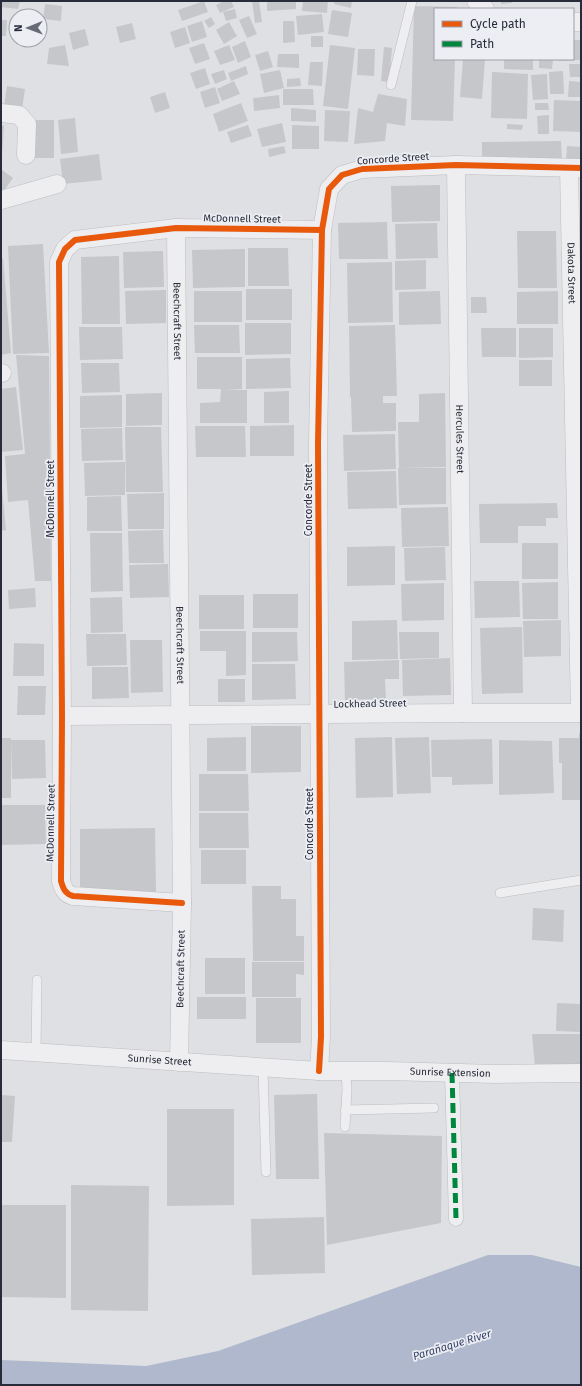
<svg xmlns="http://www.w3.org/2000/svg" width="582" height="1386" font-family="'Fira Sans',sans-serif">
<rect width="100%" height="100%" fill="#dfe0e3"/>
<!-- water -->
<path fill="#afb8cc" d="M488,1255H532L581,1267V1385H1V1360L146,1366L218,1351Z"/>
<!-- building -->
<path fill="#c6c7cb" d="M1,1H20L18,9L1,7Z
M204,1L208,12L182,21L178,10Z
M224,1H231L234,7L220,13L216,5Z
M252,1H259L262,22L255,23Z
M267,1H296V9L267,11Z
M303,1H328L327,13L302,11Z
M335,1H352L351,8L334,4Z
M501,1H512V3L501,4Z
M45,4L62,6L61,21L43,19Z
M414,6L457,7V9H435V59H455L453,121L411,120Z
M235,9L237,18L226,21L223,12Z
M332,10L352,13L348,37L328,34Z
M322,14L324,32L298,35L296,16Z
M249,16L257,34L247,38L239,20Z
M211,17L215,24L209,28L204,21Z
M1,20H7L6,36H1Z
M202,21L207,37L192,42L187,26Z
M283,21H294L295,42L283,43Z
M229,22L237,36L224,44L216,30Z
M132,23L136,39L120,43L116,27Z
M185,27L190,43L175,48L170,32Z
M85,29L89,45L73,50L69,33Z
M311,36H323V47H311Z
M20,40H34V44L20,42Z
M573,40H581V60L559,61V59H573Z
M245,41L251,57L238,63L232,47Z
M204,43L210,59L195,64L189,48Z
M65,45L69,66L47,64L49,48Z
M229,45L235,60L220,65L214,51Z
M330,45L355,48L348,109L323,106Z
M384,47L392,48L389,82L381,81Z
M358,49H375L374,76L357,75Z
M268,51L273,67L260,71L255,55Z
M278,54H299V68L277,67Z
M463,59H485L482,99L460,97Z
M504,59H533V70L504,69Z
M539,59H553L552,69L539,68Z
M310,62H323L322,86L308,85Z
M569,64H581V77H570Z
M246,66L248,74L231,81L228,73Z
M205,68L210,84L196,89L190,73Z
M224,70L227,79L215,84L211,74Z
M280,70L284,88L264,93L260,74Z
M563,71L564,94H550L549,72Z
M492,72L528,74L527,119L491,118Z
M547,74L548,99L533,100L531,75Z
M300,78L301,86L287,87V79Z
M234,81L240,94L222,101L217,89Z
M569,81L581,82V97H568Z
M7,86L25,89L22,109L4,106Z
M215,87L220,103L205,108L200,92Z
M283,89H313L314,105H283Z
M165,92L170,108L155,113L150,97Z
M378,94L407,99L405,126L387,123L385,141L354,144L358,108L373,112Z
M279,95L280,108L254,111L253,98Z
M554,100L581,101V132L553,131Z
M241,103L248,121L219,132L213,114Z
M535,103H548L549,110H535Z
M291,108L316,110V122L291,121Z
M325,110L350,111L348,142L324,141Z
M549,115V134H538L537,116Z
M75,118L78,152L61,154L58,120Z
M32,120H54V158H33Z
M282,123L286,142L262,147L257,129Z
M507,124L523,125L522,130L507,129Z
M1,125L4,126L2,156H1Z
M248,125L252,136L231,143L227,132Z
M292,125L319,126V149H292Z
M561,141L562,160L482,161V142Z
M284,146L286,153L269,157L268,149Z
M567,146L581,147V161L566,160Z
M99,154L102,180L63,184L60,159Z
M1,169L13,178L1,195Z
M440,185V221L392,222L391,186Z
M387,222L388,259H339L338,223Z
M437,223L438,258L396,259L395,224Z
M517,231H556L557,288H518Z
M43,244L49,353L13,354L8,246Z
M248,248H288L289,286H248Z
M245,249V287L193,288L192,250Z
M163,251L164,287L124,288L123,252Z
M119,256L120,324H82L81,257Z
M1,258H3L11,353L1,355Z
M426,260V289L395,290V261Z
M392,262L393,322L348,323L347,263Z
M246,289H292V320H246Z
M166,290V323L126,324L125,291Z
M194,291H242V322H194Z
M440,291L441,324L399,325V292Z
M558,291V324H517V292Z
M471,297H486L487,313H471Z
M245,323H291V354L245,355Z
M194,325H239L240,353H195Z
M395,325L397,396H383V403H396V431L352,432L351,397L367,396L350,397L349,326Z
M79,327H122L123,359L80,360Z
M481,328H516V357H482Z
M519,328H553V357L519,358Z
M16,355L49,356L51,581H35L28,500L8,502L5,456L25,454Z
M197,357H242V389L225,390H247V423H200V403L220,402L221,389H197Z
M290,358L291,388L246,389V359Z
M519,360H552V386H519Z
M81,363H119L120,392L82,393Z
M16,387L23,450L1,452V389Z
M289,391V423H264V392Z
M162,393V425L126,426V394Z
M445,393L446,467L399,468L398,422H419V394Z
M122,395V427L80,428V396Z
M294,425V456H250V426Z
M195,426H245L246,457H196Z
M125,427H161L163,492H126Z
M122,428L123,460L82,461L81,429Z
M395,434L396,469L344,471L343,435Z
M125,462V495L85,496L84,463Z
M398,468H446V504L399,505Z
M396,471L397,508L348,509L347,472Z
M1,488H2L6,530L1,531Z
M164,493V529H128L127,494Z
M121,496L122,531H87V497Z
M557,503L558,518H546V526H518V543H480L479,504Z
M448,507L449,546L402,547L401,508Z
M163,530L164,563H129L128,531Z
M90,533H122L123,591L91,592Z
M522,543H558V579H522Z
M395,546V585L347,586V547Z
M445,547L446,580L405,581L404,548Z
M168,564L169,597L130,598L129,565Z
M474,581H519L520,617L475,618Z
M558,582V619H523L522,583Z
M444,583V620L402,621L401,584Z
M35,588L36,607L9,609L8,590Z
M253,594H298V628H253Z
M199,595H244V629H199Z
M122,597L123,632L91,633L90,598Z
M397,620L398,659L352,660V621Z
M561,620V656L524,657L523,621Z
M522,627L523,693L482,694L480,628Z
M200,631H246V675L226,676V651H200Z
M252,632H297L298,661L252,662Z
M399,632H439V658L400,659Z
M86,634H126L127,665L87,666Z
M130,640H162L163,692L131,693Z
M14,643L44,644V676H13Z
M450,658L451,695L403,696L402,660Z
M399,660V679H385L386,699L345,700L344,662Z
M252,664H295L296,699L252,700Z
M92,667H128L129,698L92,699Z
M218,679H245V702H218Z
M18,686H46L45,715H17Z
M251,726H301V772L251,773Z
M579,733H581V800H562V763H559V738H579Z
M246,737V771H207V738Z
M392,737L393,797L356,798L355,738Z
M429,737L431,793L397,794L395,738Z
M1,738H11V798H1Z
M492,739L493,784L452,785V777H432L431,740Z
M11,740H45L46,778L12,779Z
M499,740L552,741L554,793L499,795Z
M199,774H248L249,811H199Z
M1,805H45L46,844L1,845Z
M199,813H248L249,848H199Z
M155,828L156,893H80V829Z
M201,850H246V884H201Z
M252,886H281V899H296V936H304V961H253Z
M533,908L564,910L563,942L532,940Z
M205,958H245V994H205Z
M252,962H304V975L296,974V997H252Z
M197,997H246V1019H197Z
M256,998H301V1043H256Z
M557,1003L581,1004V1032L556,1031Z
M532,1034H581V1067H535Z
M317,1094L319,1179H276L274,1095Z
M1,1095L15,1096L12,1142H1Z
M167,1109H234V1205L167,1206Z
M324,1133L442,1136L441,1223L327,1245Z
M71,1185L149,1186L148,1311L71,1310Z
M1,1205H66V1298L1,1297Z
M324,1217L325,1273L252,1275L251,1219Z"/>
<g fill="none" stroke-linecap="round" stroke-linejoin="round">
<!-- service casing -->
<g stroke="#bcbdc0" stroke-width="10">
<path id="service" d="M391,85L412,1
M500,893L581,880
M36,1053L37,980
M263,1068L266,1172
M345,1110L434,1108
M345,1127L347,1089L346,1072"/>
</g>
<!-- pedestrian casing -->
<g stroke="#bcbdc0" stroke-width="15">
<path id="pedestrian" d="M452,1073L456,1219"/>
</g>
<!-- minor casing -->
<g stroke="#bcbdc0" stroke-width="19">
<g id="minor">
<path d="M476,1L485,9"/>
<path d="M573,22H581"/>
<path d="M1,113L19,115L27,124L26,155"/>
<path id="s1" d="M456,165L463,713"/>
<path id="s2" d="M569,168L580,713"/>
<path d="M1,200L57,184"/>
<path id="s3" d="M176,228L182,903L179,1062"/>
<path d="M1,373H2"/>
<path d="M62,716L463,713H581"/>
<path d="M182,903L73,896C65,894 63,888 61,881L62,716L59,262L65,249L75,240L176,228L322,230"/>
<path id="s4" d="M1,1050L319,1071H388L496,1074L581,1073"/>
<path d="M319,1071L321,1037L318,443L322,230L329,189L342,175L362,169L456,165L581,168"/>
</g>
</g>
<!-- service -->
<use href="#service" stroke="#eeeef0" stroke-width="9"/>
<!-- pedestrian -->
<use href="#pedestrian" stroke="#eeeef0" stroke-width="14"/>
<!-- minor -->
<use href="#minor" stroke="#eeeef0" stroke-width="18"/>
<!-- quiet -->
<path stroke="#00873e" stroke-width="5" stroke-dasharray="10 5" stroke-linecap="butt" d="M452,1073L456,1219"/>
<!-- cycleway casing -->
<g stroke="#eceef3" stroke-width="8">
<path id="cycleway" d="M182,903L73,896C65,894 63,888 61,881L62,716L59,262L65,249L75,240L176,228L322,230
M319,1071L321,1037L318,443L322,230L329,189L342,175L362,169L456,165L581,168"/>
</g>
<!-- cycleway -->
<use href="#cycleway" stroke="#e8590c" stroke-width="6"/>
</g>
<g text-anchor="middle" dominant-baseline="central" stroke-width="3.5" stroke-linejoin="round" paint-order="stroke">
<!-- street labels -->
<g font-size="10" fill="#282b3a" stroke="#eceef3">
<text transform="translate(393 159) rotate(-4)">Concorde Street</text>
<text transform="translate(242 219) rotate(1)">McDonnell Street</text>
<text stroke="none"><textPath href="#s2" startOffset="105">Dakota Street</textPath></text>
<text stroke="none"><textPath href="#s3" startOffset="93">Beechcraft Street</textPath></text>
<text stroke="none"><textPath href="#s1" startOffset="274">Hercules Street</textPath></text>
<text transform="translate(51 499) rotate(-90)">McDonnell Street</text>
<text transform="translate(309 500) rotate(-90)">Concorde Street</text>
<text stroke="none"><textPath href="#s3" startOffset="417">Beechcraft Street</textPath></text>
<text transform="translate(370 704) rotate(-1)">Lockhead Street</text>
<text transform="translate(51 823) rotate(-89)">McDonnell Street</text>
<text transform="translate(310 824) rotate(-90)">Concorde Street</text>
<text transform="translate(181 969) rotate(-89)">Beechcraft Street</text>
<text stroke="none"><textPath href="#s4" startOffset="159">Sunrise Street</textPath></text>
<text stroke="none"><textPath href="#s4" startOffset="450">Sunrise Extension</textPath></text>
</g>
<!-- water labels -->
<g font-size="11" font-style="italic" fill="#374469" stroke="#eceef3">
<text transform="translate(452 1345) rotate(-17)">Parañaque River</text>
</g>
</g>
<!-- border -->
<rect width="582" height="1386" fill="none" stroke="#282b3a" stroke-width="4"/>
<!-- legend -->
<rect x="434" y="8" width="140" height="52" fill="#eceef3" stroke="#9ea0a9"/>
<rect x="442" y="21" width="20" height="6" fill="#e8590c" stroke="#9ea0a9"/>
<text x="470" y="28" font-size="12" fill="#282b3a">Cycle path</text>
<rect x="442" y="41" width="20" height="6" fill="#00873e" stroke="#9ea0a9"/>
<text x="470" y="48" font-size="12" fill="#282b3a">Path</text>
<!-- north arrow -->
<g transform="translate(28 28) rotate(269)"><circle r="19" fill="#eceef3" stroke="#9ea0a9"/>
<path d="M0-3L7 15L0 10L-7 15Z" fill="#686a75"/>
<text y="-6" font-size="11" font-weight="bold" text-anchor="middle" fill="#282b3a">N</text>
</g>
</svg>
